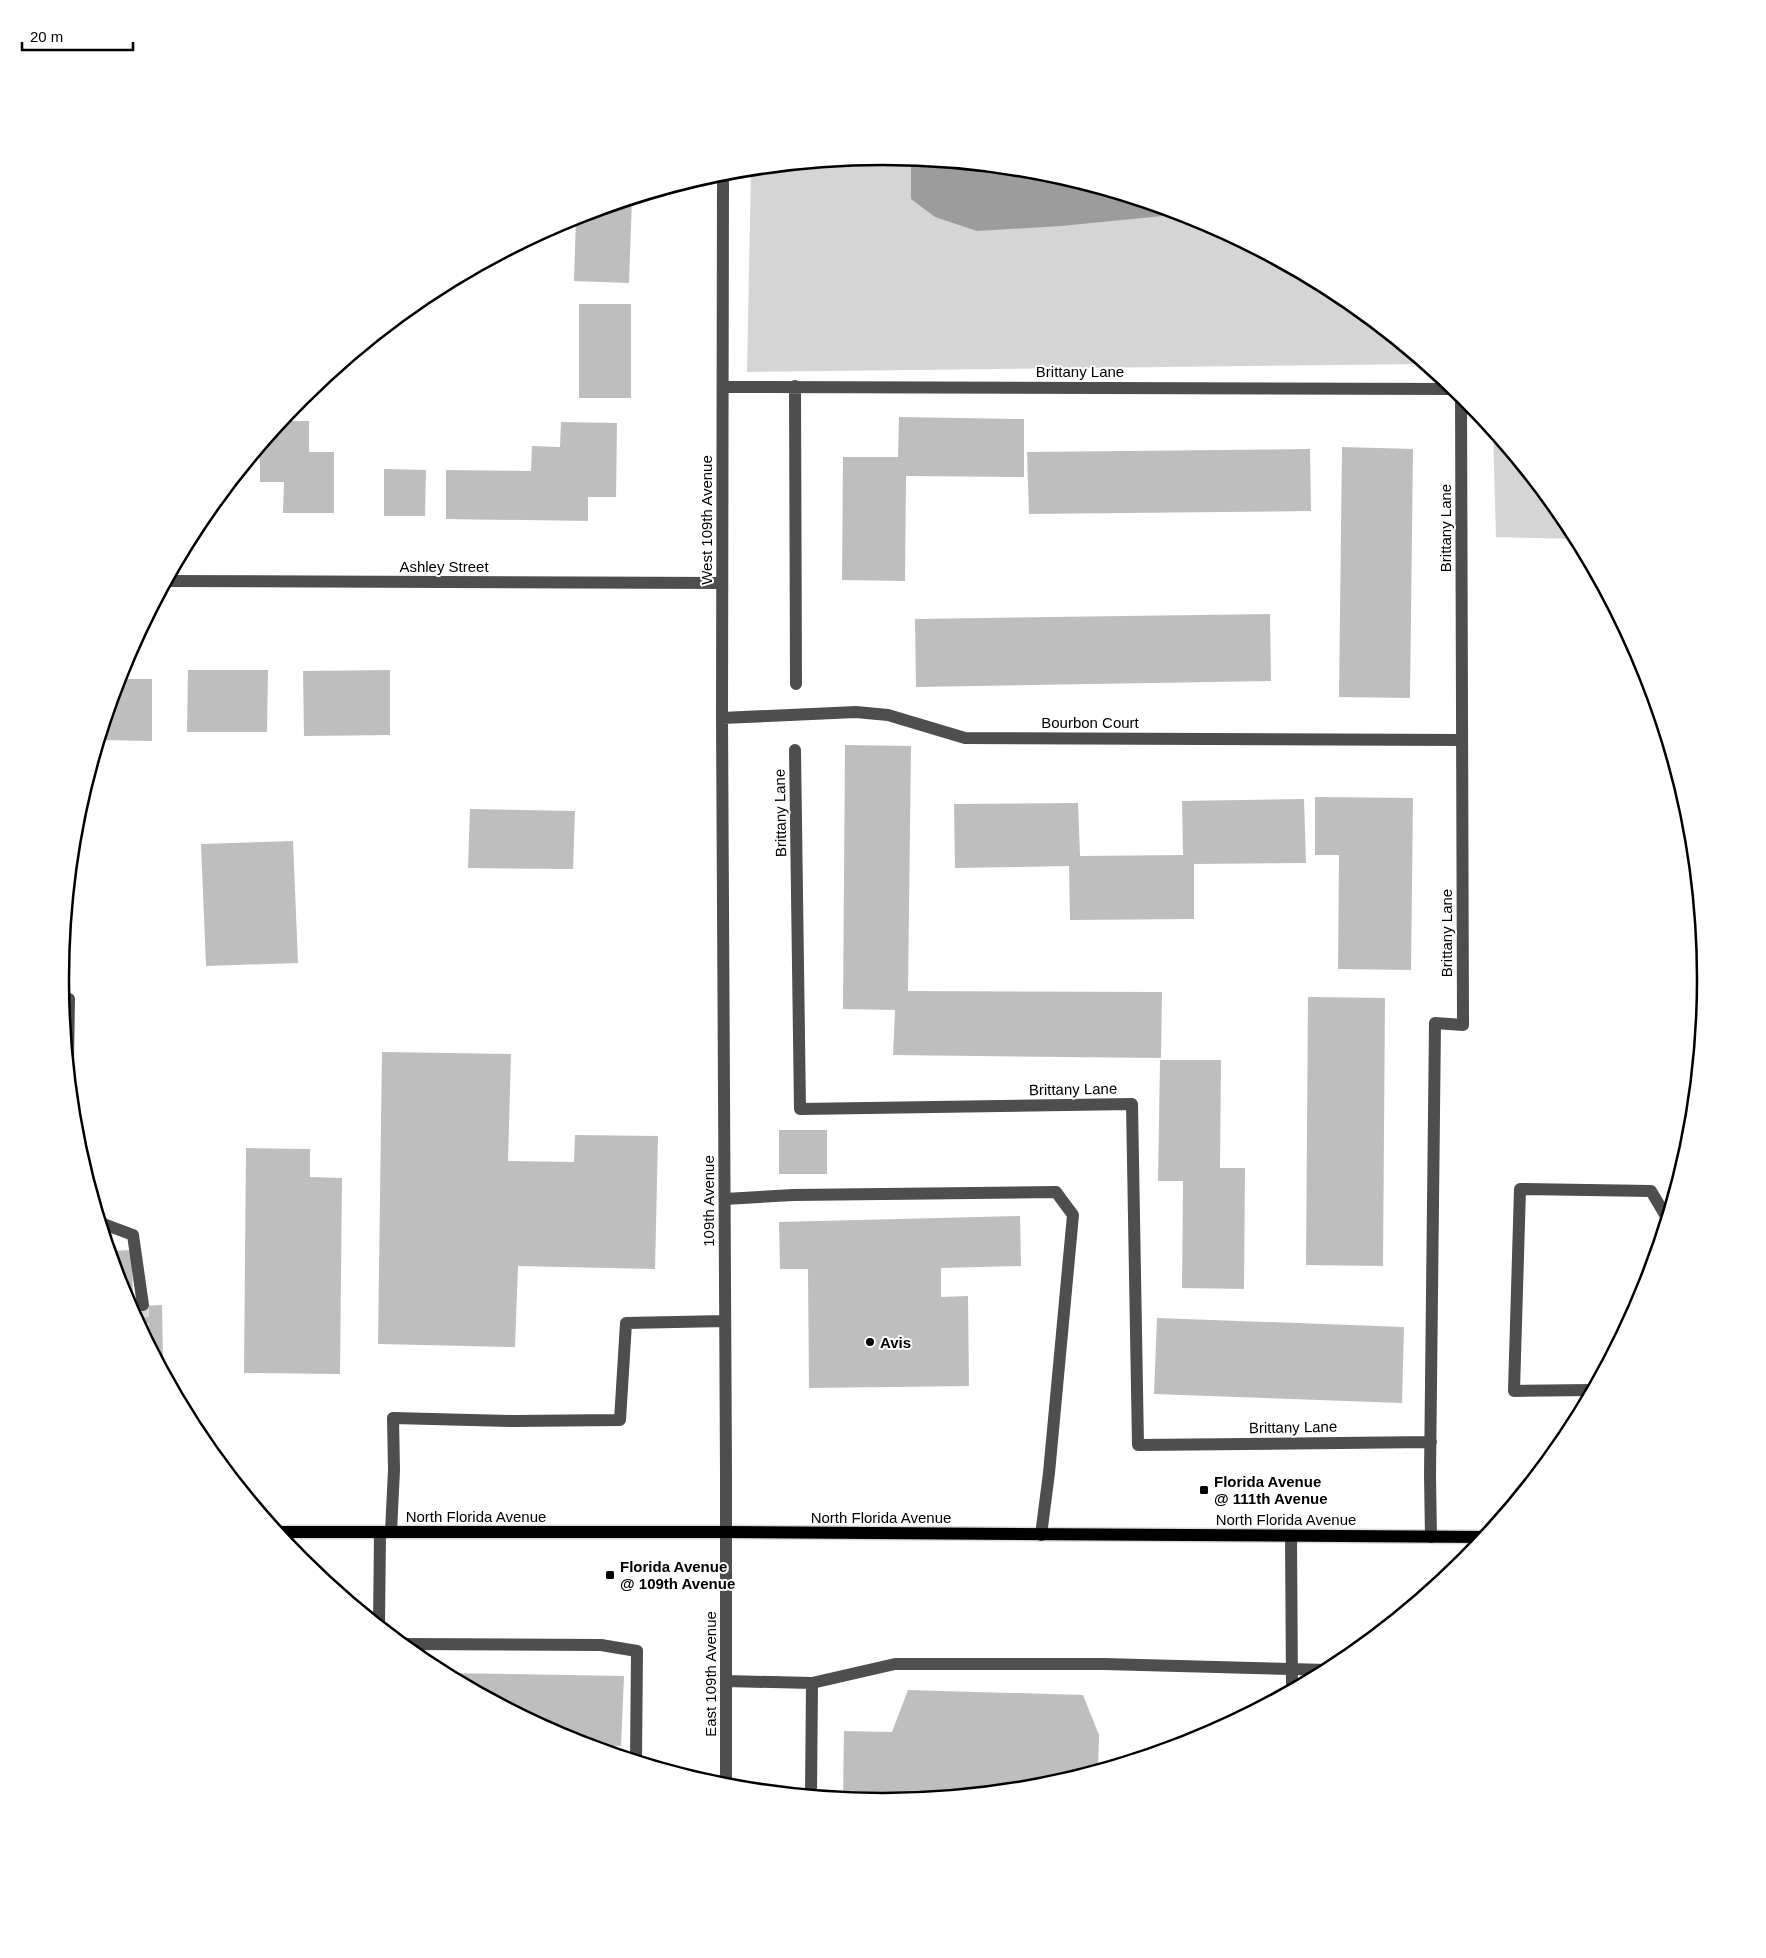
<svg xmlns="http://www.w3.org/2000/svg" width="1766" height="1958" font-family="Arial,sans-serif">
<rect width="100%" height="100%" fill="#fff"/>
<!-- green -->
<path fill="#d5d5d5" d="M883,156L1044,172L1198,219L1340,295L1424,364L747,372L751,169Z
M1493,431L1567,522L1576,539L1496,537Z"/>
<!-- water -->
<path fill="#9c9c9c" d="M911,159L1044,172L1183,214L1061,226L977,231L935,217L911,199Z"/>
<!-- building -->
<path fill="#bebebe" d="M632,199L629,283L574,281L576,216Z
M579,304H631V398H579Z
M314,387L313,400L299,399L301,397Z
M899,417L1024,419V477L906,476L905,581L842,580L843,457H898Z
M281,421H309V452H334V513H283L284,482H260V447Z
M561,422L617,423L616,497H588V521L446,519V470L531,471L532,446L560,447Z
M1342,447L1413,449L1410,698L1339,697Z
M1310,449L1311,511L1029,514L1027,452Z
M384,469L426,470L425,516H384Z
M1270,614L1271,681L916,687L915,619Z
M188,670H268L267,732H187Z
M390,670V735L304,736L303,671Z
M118,679H152V741L100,740Z
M845,745L911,746L908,991L1162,992L1161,1058L893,1055L895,1010L843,1009Z
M1315,797L1413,798L1411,970L1338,969L1339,855H1315Z
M1304,799L1306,863L1194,864V919L1070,920L1069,866L955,868L954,804L1078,803L1080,856L1183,855L1182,801Z
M470,809L575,811L573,869L468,868Z
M293,841L298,963L206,966L201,844Z
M1308,997L1385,998L1383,1266L1306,1265Z
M382,1052L511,1054L508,1161L574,1162L575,1135L658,1136L655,1269L518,1266L515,1347L378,1344Z
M1160,1060H1221L1220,1168H1245L1244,1289L1182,1288L1183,1181H1158Z
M779,1130H827V1174H779Z
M246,1148L310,1149V1177L342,1178L340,1374L244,1373Z
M1020,1216L1021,1266L941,1268V1297L968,1296L969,1386L809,1388L808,1269H780L779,1222Z
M132,1250L133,1306L162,1305L163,1360H158L123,1294L109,1251Z
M1157,1318L1404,1327L1402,1403L1154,1394Z
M444,1673L624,1676L621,1746L587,1745L568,1739Z
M908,1690L1083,1695L1099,1735L1098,1770L1043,1786L883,1802L843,1798L844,1731L892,1732Z"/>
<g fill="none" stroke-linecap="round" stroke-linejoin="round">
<!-- minor-tunnel -->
<path stroke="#d9d9d9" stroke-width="12" stroke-dasharray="12 6" stroke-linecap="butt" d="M143,1305V1332"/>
<!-- major casing -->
<g stroke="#dbdbdb" stroke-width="15">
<path id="major" d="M277,1532H726L1485,1537"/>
</g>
<!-- minor -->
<path stroke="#4e4e4e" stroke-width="12" d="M723,172L722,718L726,1471V1786
M795,386L796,684
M723,387L1455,389
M167,581L722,583
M722,718L856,712L888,715L965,738L1462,740
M795,750L800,1109L1132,1104L1138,1445L1431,1442
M68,1060L69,999
M725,1199L793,1195L1056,1192L1073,1215L1049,1473L1041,1535
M101,1223L133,1235L143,1305
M1592,1390L1514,1391L1520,1189L1651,1191L1667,1218
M391,1532L394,1470L393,1418L513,1421L620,1420L626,1323L725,1321
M1291,1536L1292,1689
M1431,1537L1430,1475L1435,1023L1463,1025L1461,394
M379,1625L380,1532
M402,1644L601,1645L637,1651L636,1760
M726,1681L812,1683L895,1664H1104L1328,1670
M811,1795L812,1683"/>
<!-- major -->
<use href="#major" stroke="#000" stroke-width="12"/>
</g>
<!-- markers -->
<g fill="#000" stroke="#fff" stroke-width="2">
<circle cx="870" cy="1342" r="5"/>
<rect x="1199" y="1485" width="10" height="10" rx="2.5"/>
<rect x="605" y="1570" width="10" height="10" rx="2.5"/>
</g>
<g text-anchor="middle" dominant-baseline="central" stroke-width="4" stroke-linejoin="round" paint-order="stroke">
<!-- street labels -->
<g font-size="15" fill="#000" stroke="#fff">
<text x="1080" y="371">Brittany Lane</text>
<text transform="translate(706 520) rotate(-90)">West 109th Avenue</text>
<text transform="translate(1445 528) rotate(-90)">Brittany Lane</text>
<text x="444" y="566">Ashley Street</text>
<text x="1090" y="722">Bourbon Court</text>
<text transform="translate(780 813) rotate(-91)">Brittany Lane</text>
<text transform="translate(1446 933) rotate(-90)">Brittany Lane</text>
<text transform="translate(1073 1089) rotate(-1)">Brittany Lane</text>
<text transform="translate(708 1201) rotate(-90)">109th Avenue</text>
<text transform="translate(1293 1427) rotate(-1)">Brittany Lane</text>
<text x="476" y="1516">North Florida Avenue</text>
<text x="881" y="1517">North Florida Avenue</text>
<text x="1286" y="1519">North Florida Avenue</text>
<text transform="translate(710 1674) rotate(-90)">East 109th Avenue</text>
</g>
<!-- poi labels -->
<g font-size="15" font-weight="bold" fill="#000" stroke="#fff" text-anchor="start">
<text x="880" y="1342">Avis</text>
<text x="1214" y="1481">Florida Avenue<tspan x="1214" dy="17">@ 111th Avenue</tspan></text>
<text x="620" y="1566">Florida Avenue<tspan x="620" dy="17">@ 109th Avenue</tspan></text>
</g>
</g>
<!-- crop -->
<path d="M0 0H1766V1958H0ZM69 979a814 814 0 1 1 1628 0a814 814 0 1 1-1628 0Z" fill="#fff" fill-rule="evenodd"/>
<path fill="none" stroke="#000" stroke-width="2.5" d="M69 979a814 814 0 1 1 1628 0a814 814 0 1 1-1628 0Z"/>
<!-- scale -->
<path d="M22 42v8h111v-8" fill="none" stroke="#000000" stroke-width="2.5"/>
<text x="30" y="42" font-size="15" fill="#000000" stroke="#ffffff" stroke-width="4" paint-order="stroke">20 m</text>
</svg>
